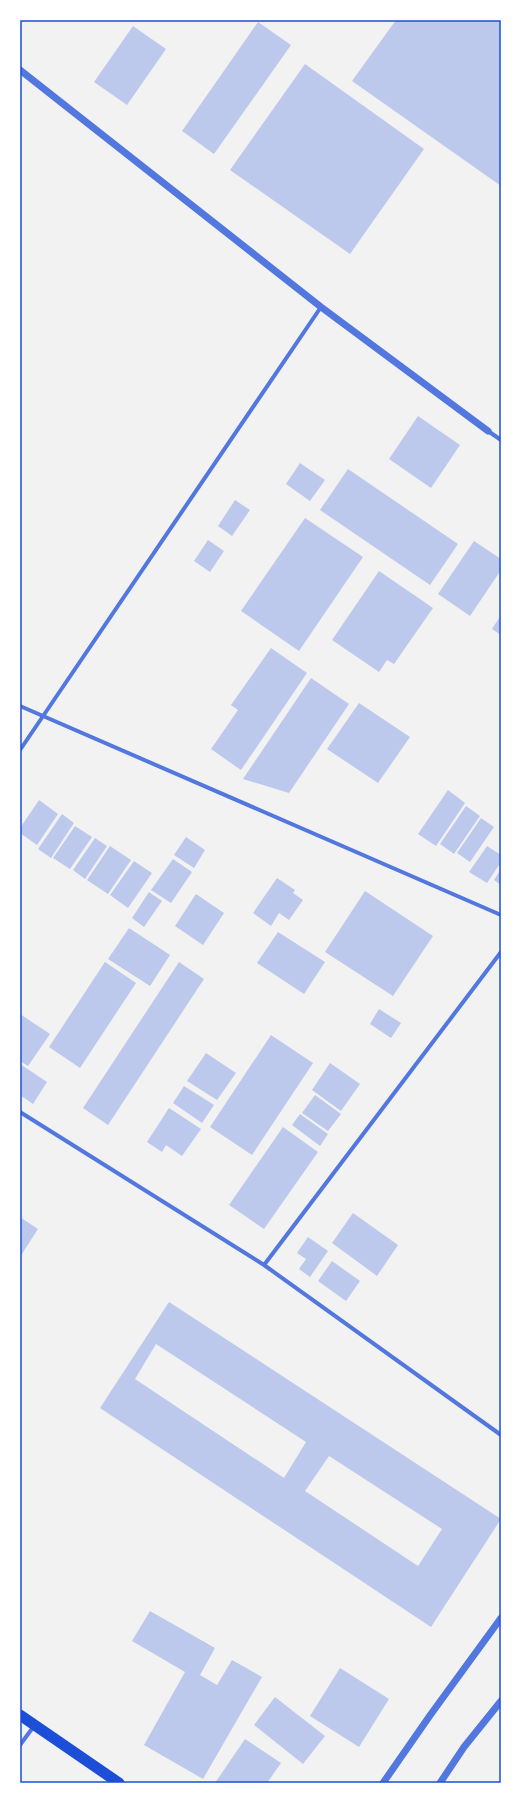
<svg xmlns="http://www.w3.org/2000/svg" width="521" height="1803" font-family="Barlow,sans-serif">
<rect width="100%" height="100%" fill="#f2f2f2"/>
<!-- building -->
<path fill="#bdc9ec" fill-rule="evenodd" d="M396,20H501V186L352,81Z
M258,22L291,45L214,154L182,131Z
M133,26L166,49L127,105L94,82Z
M305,64L424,149L350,254L230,170Z
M418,416L460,445L431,488L389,459Z
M300,463L325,480L310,501L286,484Z
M348,469L458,544L430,585L320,510Z
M235,500L250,510L232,536L218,526Z
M305,518L363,557L299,651L241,611Z
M208,540L224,551L210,572L194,561Z
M474,541L501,559V570L470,616L438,594Z
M379,571L433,608L394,664L387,660L379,672L332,640Z
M501,615V635L492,629Z
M271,648L307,673L241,770L211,749L238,710L231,705Z
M311,678L349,704L289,793L243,779Z
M359,703L410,737L378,783L327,749Z
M448,790L465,803L436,846L418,834Z
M39,800L58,814L37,845L20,833V828Z
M466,806L480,816L454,854L440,844Z
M62,814L74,823L51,858L38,849Z
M481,818L494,827L470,862L457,853Z
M75,826L92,837L70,869L53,858Z
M186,837L205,850L194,868L174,855Z
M95,838L107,846L85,879L73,870Z
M110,846L131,860L108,894L87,880Z
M487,846L501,855V862L487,883L469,872Z
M173,859L192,872L171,903L151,890Z
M134,861L152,873L128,908L110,895Z
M501,869V885L494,880Z
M277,878L295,890L293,893L303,900L289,920L279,913L271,926L253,913Z
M365,891L433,936L393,996L325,952Z
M149,892L162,901L144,927L132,918Z
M196,894L224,913L203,945L175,926Z
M129,928L170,955L150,986L108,959Z
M278,932L325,962L304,994L257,963Z
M105,962L136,983L80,1068L49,1047Z
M179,962L204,979L108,1125L83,1108Z
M379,1009L401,1023L391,1038L370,1024Z
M20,1014L50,1034L28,1066L20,1061Z
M271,1035L313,1063L252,1155L210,1127Z
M206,1053L236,1073L217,1100L187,1081Z
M330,1063L360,1084L341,1111L312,1090Z
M20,1064L47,1082L33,1104L20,1095Z
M184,1086L214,1105L202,1123L173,1103Z
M315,1095L341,1114L328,1131L302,1113Z
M169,1108L201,1129L182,1156L166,1145L162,1152L147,1142Z
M300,1114L328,1134L320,1146L292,1125Z
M283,1127L318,1152L264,1229L229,1205Z
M353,1213L398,1245L377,1276L332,1243Z
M20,1217L38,1229L20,1257Z
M308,1237L328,1251L310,1277L299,1269L306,1259L297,1253Z
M332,1261L360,1281L346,1301L318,1281Z
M169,1302L501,1519L431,1627L100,1408ZM156,1344L306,1442L284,1478L135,1379ZM329,1456L442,1529L418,1566L305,1491Z
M150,1611L215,1648L200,1675L217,1685L232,1660L262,1677L203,1779L144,1745L185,1672L132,1641Z
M340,1668L389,1699L359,1747L310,1716Z
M275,1697L325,1736L303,1764L254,1725Z
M245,1739L281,1763L267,1783H215Z"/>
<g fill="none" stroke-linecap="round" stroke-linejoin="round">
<!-- minor -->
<path stroke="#5277de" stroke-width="4" d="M488,431L501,440
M20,706L501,915
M20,750L321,307
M20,1112L264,1265L501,1435
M264,1265L501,952
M20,1745L34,1726"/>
<!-- tertiary -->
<path stroke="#5277de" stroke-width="7" d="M20,70L321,307L488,431
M383,1783L431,1714L501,1618
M440,1783L464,1747L501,1701"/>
<!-- trunk -->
<path stroke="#1d4ed8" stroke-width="11" d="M20,1715L119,1783"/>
</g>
<!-- border -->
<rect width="521" height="1803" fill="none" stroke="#ffffff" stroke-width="42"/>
<rect x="21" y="21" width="479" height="1761" fill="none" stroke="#1d4ed8" stroke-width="1.5"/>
</svg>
